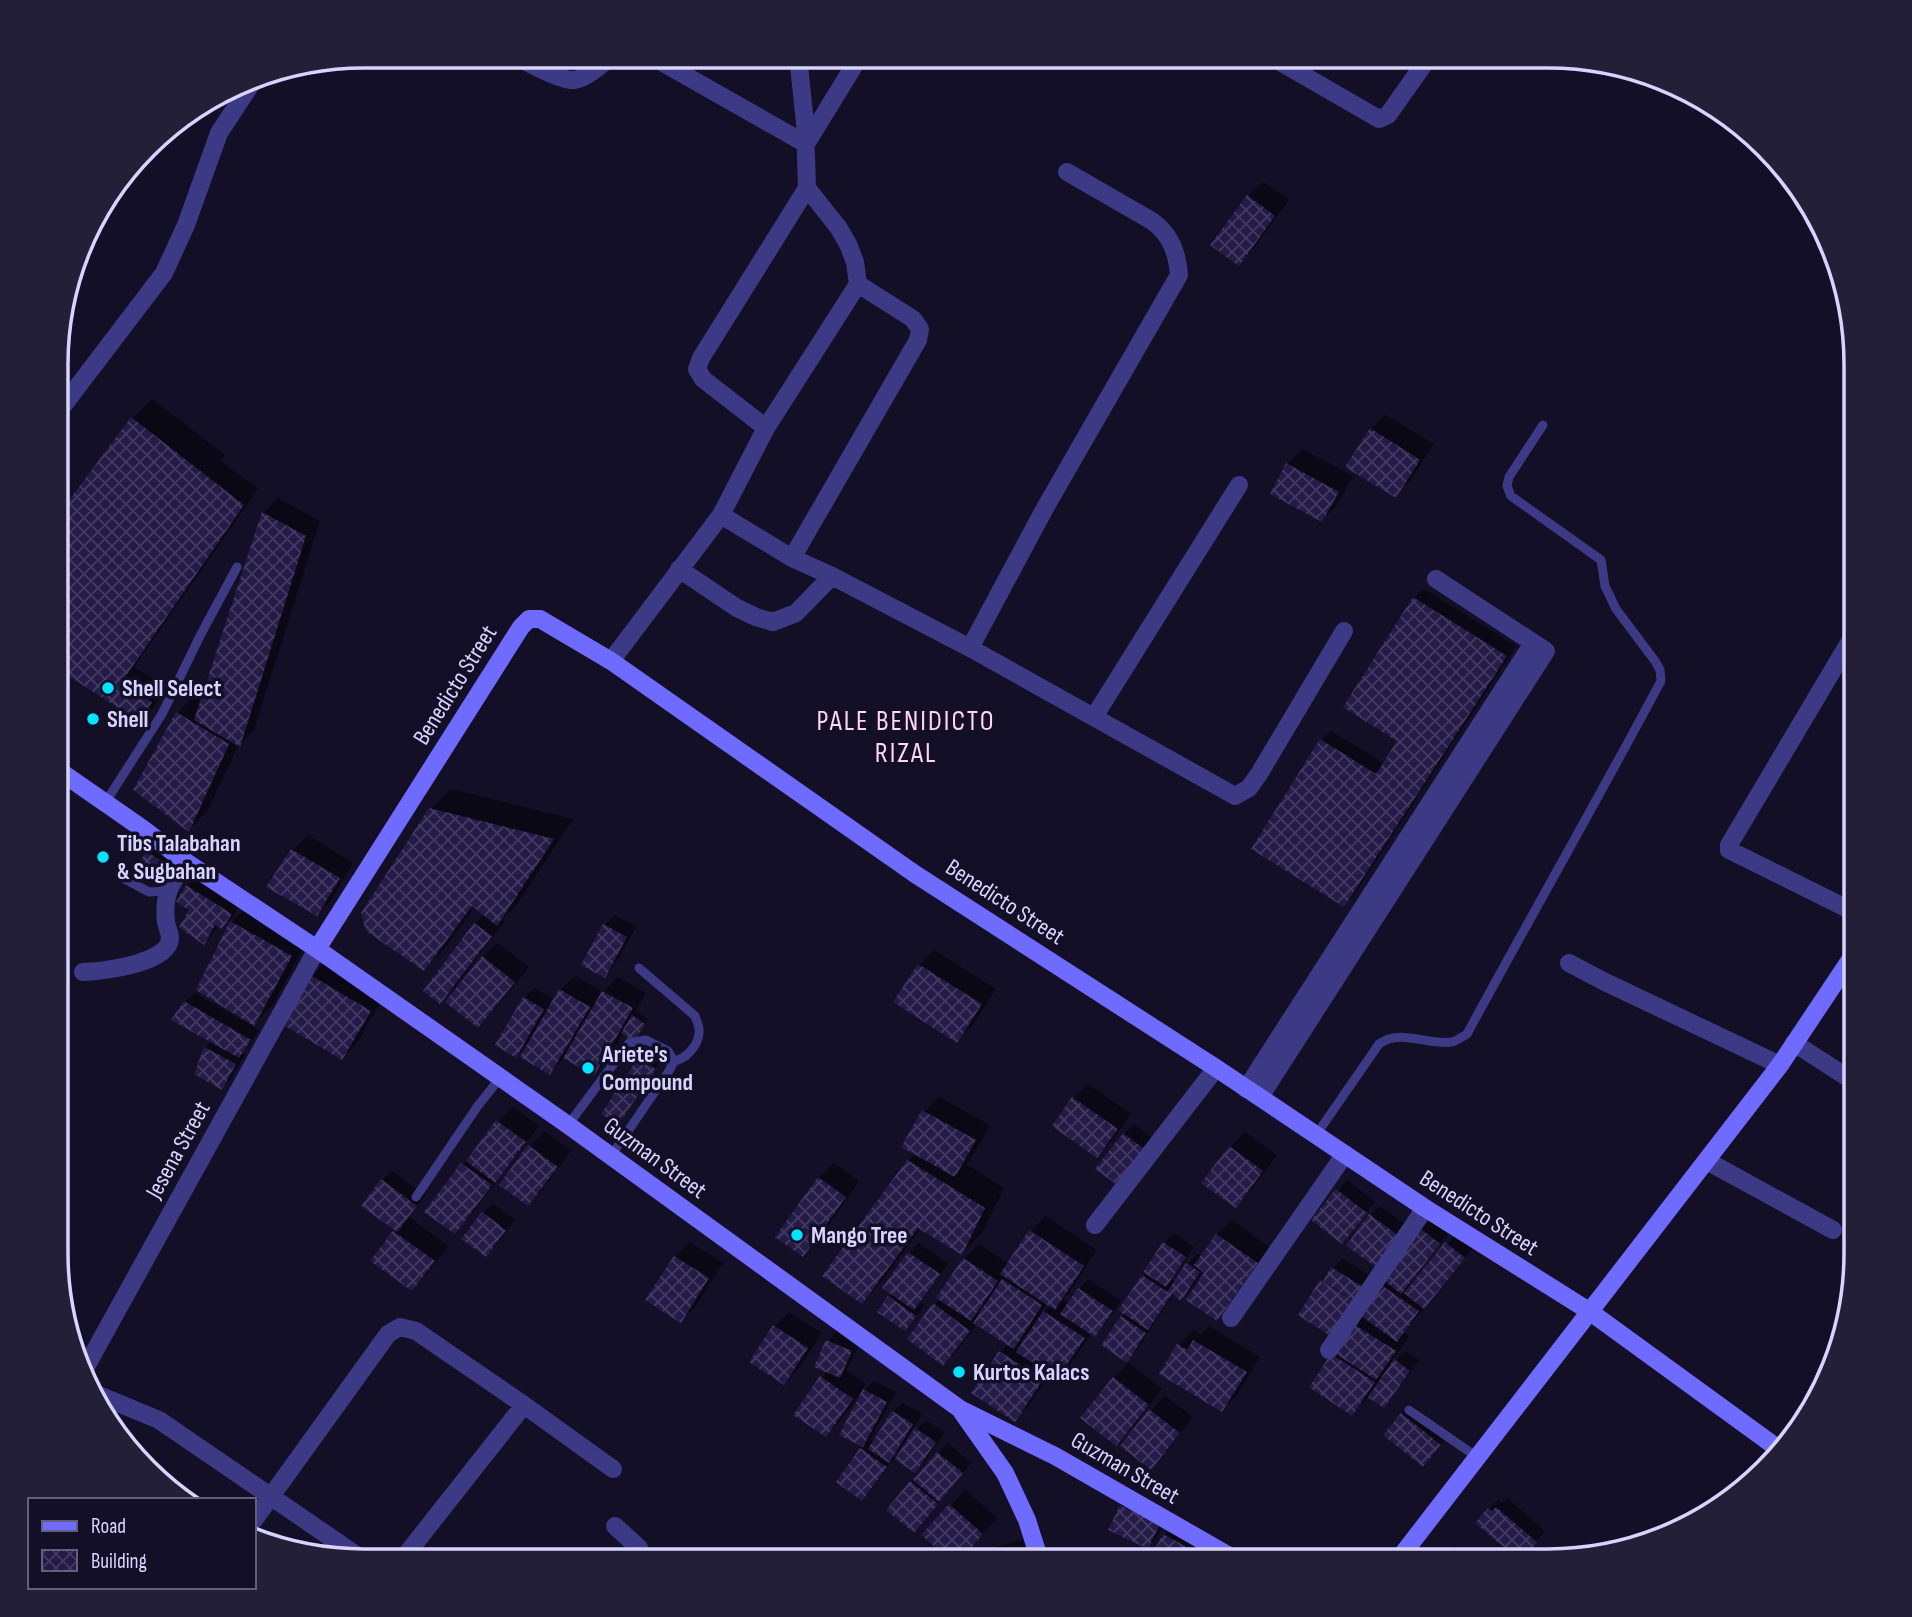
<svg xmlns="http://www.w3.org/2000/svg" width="1912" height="1617" font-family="'Sofia Sans Condensed',sans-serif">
<defs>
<pattern id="building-cross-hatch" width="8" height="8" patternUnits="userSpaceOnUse" patternTransform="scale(1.75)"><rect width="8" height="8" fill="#241b47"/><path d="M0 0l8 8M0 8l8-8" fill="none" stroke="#433b63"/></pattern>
</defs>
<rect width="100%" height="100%" fill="#130f26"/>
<!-- shadow -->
<path fill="#0007" fill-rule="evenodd" d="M1263,182L1289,200L1253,249L1239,264L1248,196Z
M152,399L225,455L221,461L258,489L134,667L166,687L155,705L140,719L68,673L58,686V518L133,418Z
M1386,415L1434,444L1410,481L1396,496L1371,429Z
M1302,449L1353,476L1337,505L1322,520L1288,464Z
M278,498L320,521L254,730L239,744L208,810L189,830L177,713L197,693L204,697L264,513Z
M1424,589L1516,646L1353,896L1344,905L1321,740L1331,731L1385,764L1400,741L1414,598Z
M451,789L573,819L517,904L502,919L505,921L455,987L440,1002L475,924L485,914L475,906L444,949L424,969L431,809Z
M308,835L353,863L332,899L317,914L293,850Z
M157,843L180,858L168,873L148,852Z
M197,876L240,904L232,918L222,927L218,925L213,933L204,942L191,910L178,901L188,886Z
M252,902L310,936L274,1003L252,1026L259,1030L249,1046L242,1053L245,1054L231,1079L222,1088L205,1048L212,1041L185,1002L195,993L245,1022L247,1019L198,990L232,922Z
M614,915L636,927L614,966L604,976L583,965L605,925Z
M498,943L529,967L493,1011L478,1026L483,957Z
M934,950L996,989L972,1026L957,1041L896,1002L919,965Z
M326,961L385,995L357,1043L342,1058L312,976Z
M575,976L603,992L618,977L646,993L636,1011L648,1019L638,1035L623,1033L608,1059L594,1073L565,1057L550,1072L529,1042L516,1055L497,1045L525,998L534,988L555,1000L560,990Z
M644,1055L658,1064L622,1119L603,1114Z
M1088,1084L1131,1114L1112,1141L1097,1156L1073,1099Z
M939,1097L990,1125L970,1160L966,1164L1004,1188L982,1233L962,1253L921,1228L881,1282L862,1302L908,1161L916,1153L924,1112Z
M513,1107L539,1126L469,1217L455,1232L427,1212L463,1164L476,1151L498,1122Z
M1134,1124L1156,1141L1129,1176L1124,1134Z
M544,1131L571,1151L543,1189L528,1204L501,1184L530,1146Z
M1245,1132L1277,1155L1250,1191L1236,1205L1204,1182L1230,1147Z
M834,1163L859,1181L818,1240L803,1254L819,1178Z
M392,1171L425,1195L409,1217L448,1246L427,1274L412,1289L373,1261L397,1229L382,1180Z
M1347,1180L1375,1202L1351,1232L1314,1220Z
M493,1204L515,1220L495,1246L486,1255L483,1213Z
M1380,1206L1407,1226L1386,1256L1371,1215Z
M1045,1216L1097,1250L1069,1293L1063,1299L1069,1304L1079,1289L1088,1279L1121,1301L1104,1326L1095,1335L1092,1333L1072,1362L1057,1377L1051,1373L1029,1405L1015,1419L1000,1352L1009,1344L977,1324L958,1349L943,1363L934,1305L940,1299L964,1259L979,1244L1009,1264L1031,1231ZM987,1303L981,1314L978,1311ZM1047,1303L1051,1305L1042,1314L1041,1313ZM1029,1332L1031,1333L1024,1343L1020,1341Z
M1232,1220L1271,1248L1232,1305L1217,1319L1207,1273L1203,1270L1191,1289L1181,1298L1174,1293L1136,1351L1127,1360L1122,1317L1126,1313L1143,1276L1147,1272H1145L1165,1243L1174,1233L1194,1247L1171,1279L1176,1282L1188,1264L1197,1254L1202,1257L1217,1235Z
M1431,1220L1448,1234L1411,1281L1415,1283L1456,1234L1473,1248L1404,1332L1409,1336L1392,1361L1394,1362L1405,1351L1419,1360L1393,1396L1384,1406L1369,1396L1352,1414L1311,1387L1421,1229Z
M690,1242L723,1263L696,1306L681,1320L675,1257Z
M919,1243L948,1264L919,1302L925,1305L905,1329L879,1311L893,1293L885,1288L909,1253Z
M1342,1258L1372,1277L1341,1325L1321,1282Z
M57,1273L69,1279L62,1297Z
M789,1312L822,1333L799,1368L784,1383L774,1327Z
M1209,1326L1260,1357L1237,1395L1222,1410L1179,1345L1194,1330L1201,1335Z
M837,1331L860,1342L849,1367L846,1370L866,1384L841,1420L826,1435L821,1378L828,1371V1341Z
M1129,1363L1162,1389L1131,1429L1116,1444L1083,1418L1114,1378Z
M874,1381L896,1392L870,1439L874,1442L893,1412L903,1403L922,1414L900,1449L893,1456L895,1457L872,1489L862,1499V1449L865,1446L841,1434L864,1391Z
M1165,1396L1193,1417L1165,1453L1151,1468V1410Z
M1411,1404L1449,1434L1433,1455L1402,1414Z
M926,1420L944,1432L925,1461L915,1470L917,1429Z
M948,1443L971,1463L923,1521L911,1482Z
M965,1490L997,1518L970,1548L924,1535Z
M1131,1497L1168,1514L1157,1537L1148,1547L1121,1506Z
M1507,1498L1545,1531L1526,1553L1534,1560H1490L1503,1545L1489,1509L1499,1499L1502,1503Z
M1179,1520L1213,1539L1201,1561H1150L1164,1535Z
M1028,1538L1034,1561H976L988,1549Z
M1455,1545L1477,1560H1440Z"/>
<!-- building -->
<path fill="url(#building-cross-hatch)" d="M1247,195L1275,216L1239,266L1210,245Z
M131,417L244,505L121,683L152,702L140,722L64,673L58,681V515Z
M1370,428L1420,460L1396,498L1345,467Z
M1286,463L1339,492L1322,522L1270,494Z
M262,512L306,536L240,747L194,720Z
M1413,597L1507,656L1344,907L1251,849L1320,739L1376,774L1397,741L1343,707Z
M176,712L229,744L189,832L133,790Z
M429,808L554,839L497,926L472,906L424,971L366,931L361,913Z
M291,849L340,878L317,916L266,887Z
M146,851L172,868L159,885L136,870Z
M186,885L232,914L222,929L215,925L204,945L179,927L189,910L176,902Z
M230,921L292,956L254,1026L196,990Z
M474,923L492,936L440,1004L423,991Z
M603,924L627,937L605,978L581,965Z
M482,956L515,982L478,1028L445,1002Z
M918,964L982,1004L957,1043L893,1002Z
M310,975L371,1011L342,1060L282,1024Z
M559,989L590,1007L550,1075L520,1057Z
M602,991L633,1008L594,1076L563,1058Z
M523,997L544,1009L516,1058L495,1045Z
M184,1001L251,1040L239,1058L171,1020Z
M632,1015L645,1024L634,1042L621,1033Z
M204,1047L236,1064L222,1090L194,1074Z
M638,1058L656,1069L618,1125L601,1114Z
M1072,1097L1118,1129L1097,1158L1052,1126Z
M922,1110L976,1140L955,1177L901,1147Z
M496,1120L526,1142L495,1183L466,1161Z
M1123,1133L1147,1151L1120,1187L1095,1169Z
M528,1145L558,1167L528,1206L499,1185Z
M1229,1146L1263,1171L1236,1208L1201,1183Z
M907,1160L985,1208L962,1255L918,1228L862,1304L822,1276Z
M461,1163L492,1185L455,1234L424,1212Z
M818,1177L846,1197L803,1257L775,1237Z
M381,1179L417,1206L397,1232L361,1206Z
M1336,1189L1367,1213L1342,1244L1311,1220Z
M482,1212L506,1230L486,1257L461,1239Z
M1369,1214L1399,1236L1376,1267L1346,1246Z
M1420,1228L1440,1244L1401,1294L1381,1278Z
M1029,1230L1084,1266L1055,1310L1000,1274Z
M393,1231L435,1261L412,1291L370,1261Z
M1216,1234L1258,1263L1217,1321L1186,1300L1204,1273L1194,1265Z
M1163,1242L1186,1257L1166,1287L1143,1272Z
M1445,1242L1465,1258L1424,1309L1404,1293Z
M908,1252L940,1274L914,1310L882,1288Z
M674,1256L709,1278L681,1323L645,1300Z
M963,1258L998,1281L971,1321L936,1298Z
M1186,1263L1200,1272L1181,1301L1172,1294L1148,1330L1118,1310L1142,1275L1167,1292Z
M1331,1267L1363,1287L1354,1301L1323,1281Z
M1002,1279L1042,1305L1014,1349L973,1323Z
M1320,1280L1355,1302L1332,1337L1298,1315Z
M1378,1283L1419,1311L1397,1342L1357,1313Z
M1078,1288L1113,1311L1095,1337L1060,1314Z
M888,1296L916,1316L905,1331L877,1312Z
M933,1303L970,1331L943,1366L907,1339Z
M1043,1311L1085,1338L1057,1379L1016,1352Z
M1121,1316L1146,1333L1127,1363L1101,1345Z
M1352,1323L1396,1351L1376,1380L1333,1352Z
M773,1325L808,1348L784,1385L749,1362Z
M826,1340L852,1351L840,1378L814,1367Z
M1193,1340L1247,1372L1222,1412L1159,1374L1177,1344L1187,1350Z
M999,1351L1043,1380L1015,1422L971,1393Z
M1331,1354L1375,1382L1352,1416L1309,1387Z
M1394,1359L1410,1371L1384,1408L1368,1397Z
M820,1376L853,1399L826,1437L793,1415Z
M1113,1377L1149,1405L1116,1446L1080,1418Z
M863,1389L887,1402L863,1447L839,1435Z
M1149,1409L1180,1433L1151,1470L1120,1446Z
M892,1411L913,1424L889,1463L868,1449Z
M1401,1413L1441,1445L1423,1467L1383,1435Z
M915,1428L936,1442L915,1473L895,1459Z
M860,1448L887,1467L862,1501L836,1482Z
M937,1452L963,1473L939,1502L913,1480Z
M910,1481L938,1504L914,1533L886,1510Z
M949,1504L983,1534L960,1561H951L921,1535Z
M1120,1505L1160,1524L1148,1549L1108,1530Z
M1496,1507L1537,1542L1521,1560H1519L1475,1523L1488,1508L1492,1511Z
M1163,1534L1200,1554L1196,1561H1148Z
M1499,1547L1514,1560H1487Z
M1013,1552L1016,1561H985L984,1560Z"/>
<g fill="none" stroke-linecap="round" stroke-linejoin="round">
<!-- lane -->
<path stroke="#3d3a85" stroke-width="9" d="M105,803L162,714L201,634L237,567
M123,878L149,892L168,891
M639,968L695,1016C697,1022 700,1027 699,1033C698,1046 686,1059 674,1061
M568,1125L629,1043L646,1040L668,1051L674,1061L669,1071L611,1156
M1316,1135L1379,1044C1401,1028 1428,1046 1452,1042C1457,1041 1463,1036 1467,1034C1531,916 1598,799 1661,681L1660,670L1655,661L1616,609L1605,586L1601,560L1511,496L1507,486L1509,477L1543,425
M416,1197L477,1107L500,1078
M1409,1410L1477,1457"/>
<!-- street -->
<path stroke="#3d3a85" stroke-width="18" d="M516,56C527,63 562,81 574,80C588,78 602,63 613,56
M651,56L806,144L860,56
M798,56L805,123L807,188L838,227L848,244L855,262L858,284L913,319L920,329L918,340L792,558L832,576L970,648L1235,796L1249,788L1259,774L1344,631
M1270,56L1379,119L1388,115L1429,57
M59,411L164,273L186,225L219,133L255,78
M766,428L703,379L697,369L701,358L807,188
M721,515L792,558
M679,569L737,608L756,617L773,622L796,613L832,576
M1856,631L1729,845V850L1856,913
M970,648L1045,508L1179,275C1177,252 1171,235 1152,221L1067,172
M611,661L721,515L766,428L858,284
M1094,717L1239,485
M1569,963L1603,981L1780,1065
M83,972C103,971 169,964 170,938C170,933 167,928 166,922C163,895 170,884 186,862
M1794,1043L1856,1083
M1246,1089L1533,643
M1260,1097L1546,651L1436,579
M1707,1161L1833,1230
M1095,1225L1216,1068
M1231,1318L1345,1154
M1329,1350L1425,1208
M82,1374L317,949
M94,1393L159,1420L365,1561
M254,1520L388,1334L400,1327L416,1331L524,1405L613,1469
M615,1526L639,1548L644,1561
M401,1561L524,1405"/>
<!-- secondary -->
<path stroke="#6f6bff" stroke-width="18" d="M58,770L143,829L186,862L317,949L568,1125L960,1409L1055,1456L1238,1561
M317,949L521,627L529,619H540L611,661L915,874L1216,1068L1425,1208L1589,1311L1780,1450
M962,1412L1005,1473L1027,1520L1040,1561
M1398,1560L1780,1065L1856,951"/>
</g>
<!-- markers -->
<g fill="#00e5ff" stroke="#130f26" stroke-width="2.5">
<circle cx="108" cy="688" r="7"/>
<circle cx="93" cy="719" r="7"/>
<circle cx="103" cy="857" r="7"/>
<circle cx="588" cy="1068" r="7"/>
<circle cx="797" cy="1235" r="7"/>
<circle cx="959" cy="1372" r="7"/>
</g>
<g text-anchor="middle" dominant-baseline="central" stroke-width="7" stroke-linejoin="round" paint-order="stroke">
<!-- street labels -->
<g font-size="24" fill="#d9d4ff" stroke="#130f26">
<text transform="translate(455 685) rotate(-58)">Benedicto Street</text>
<text transform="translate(1005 902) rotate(33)">Benedicto Street</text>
<text transform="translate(178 1150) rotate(-61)">Jesena Street</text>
<text transform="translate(655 1158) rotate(36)">Guzman Street</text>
<text transform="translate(1479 1213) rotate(33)">Benedicto Street</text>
<text transform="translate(1125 1468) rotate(30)">Guzman Street</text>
</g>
<!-- poi labels -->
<g font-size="24" font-weight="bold" fill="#d9d4ff" stroke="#130f26" text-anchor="start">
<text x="122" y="688">Shell Select</text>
<text x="107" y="719">Shell</text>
<text x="117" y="843">Tibs Talabahan<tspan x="117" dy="28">&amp; Sugbahan</tspan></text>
<text x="602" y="1054">Ariete's<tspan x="602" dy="28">Compound</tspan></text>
<text x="811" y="1235">Mango Tree</text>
<text x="973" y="1372">Kurtos Kalacs</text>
</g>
<!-- quarter labels -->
<g font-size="28" letter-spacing="2" fill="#ffd6f0" stroke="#130f26">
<text x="906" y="721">PALE BENIDICTO<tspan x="906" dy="32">RIZAL</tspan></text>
</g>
</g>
<!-- crop -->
<path d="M0 0H1912V1617H0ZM364 68H1548A296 296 0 0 1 1844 364V1253A296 296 0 0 1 1548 1549H364A296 296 0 0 1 68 1253V364A296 296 0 0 1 364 68Z" fill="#231f37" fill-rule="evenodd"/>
<path fill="none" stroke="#d9d4ff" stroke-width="3.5" d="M364 68H1548A296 296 0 0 1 1844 364V1253A296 296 0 0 1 1548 1549H364A296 296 0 0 1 68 1253V364A296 296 0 0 1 364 68Z"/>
<!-- legend -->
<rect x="28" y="1498" width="228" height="91" fill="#130f26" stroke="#625e7d" stroke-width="2"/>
<rect x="42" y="1521" width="35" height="10" fill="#6f6bff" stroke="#625e7d" stroke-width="2"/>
<text x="91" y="1533" font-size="21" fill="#d9d4ff">Road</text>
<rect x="42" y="1550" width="35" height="21" fill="url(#building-cross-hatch)" stroke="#625e7d" stroke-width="2"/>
<text x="91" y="1568" font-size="21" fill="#d9d4ff">Building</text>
</svg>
